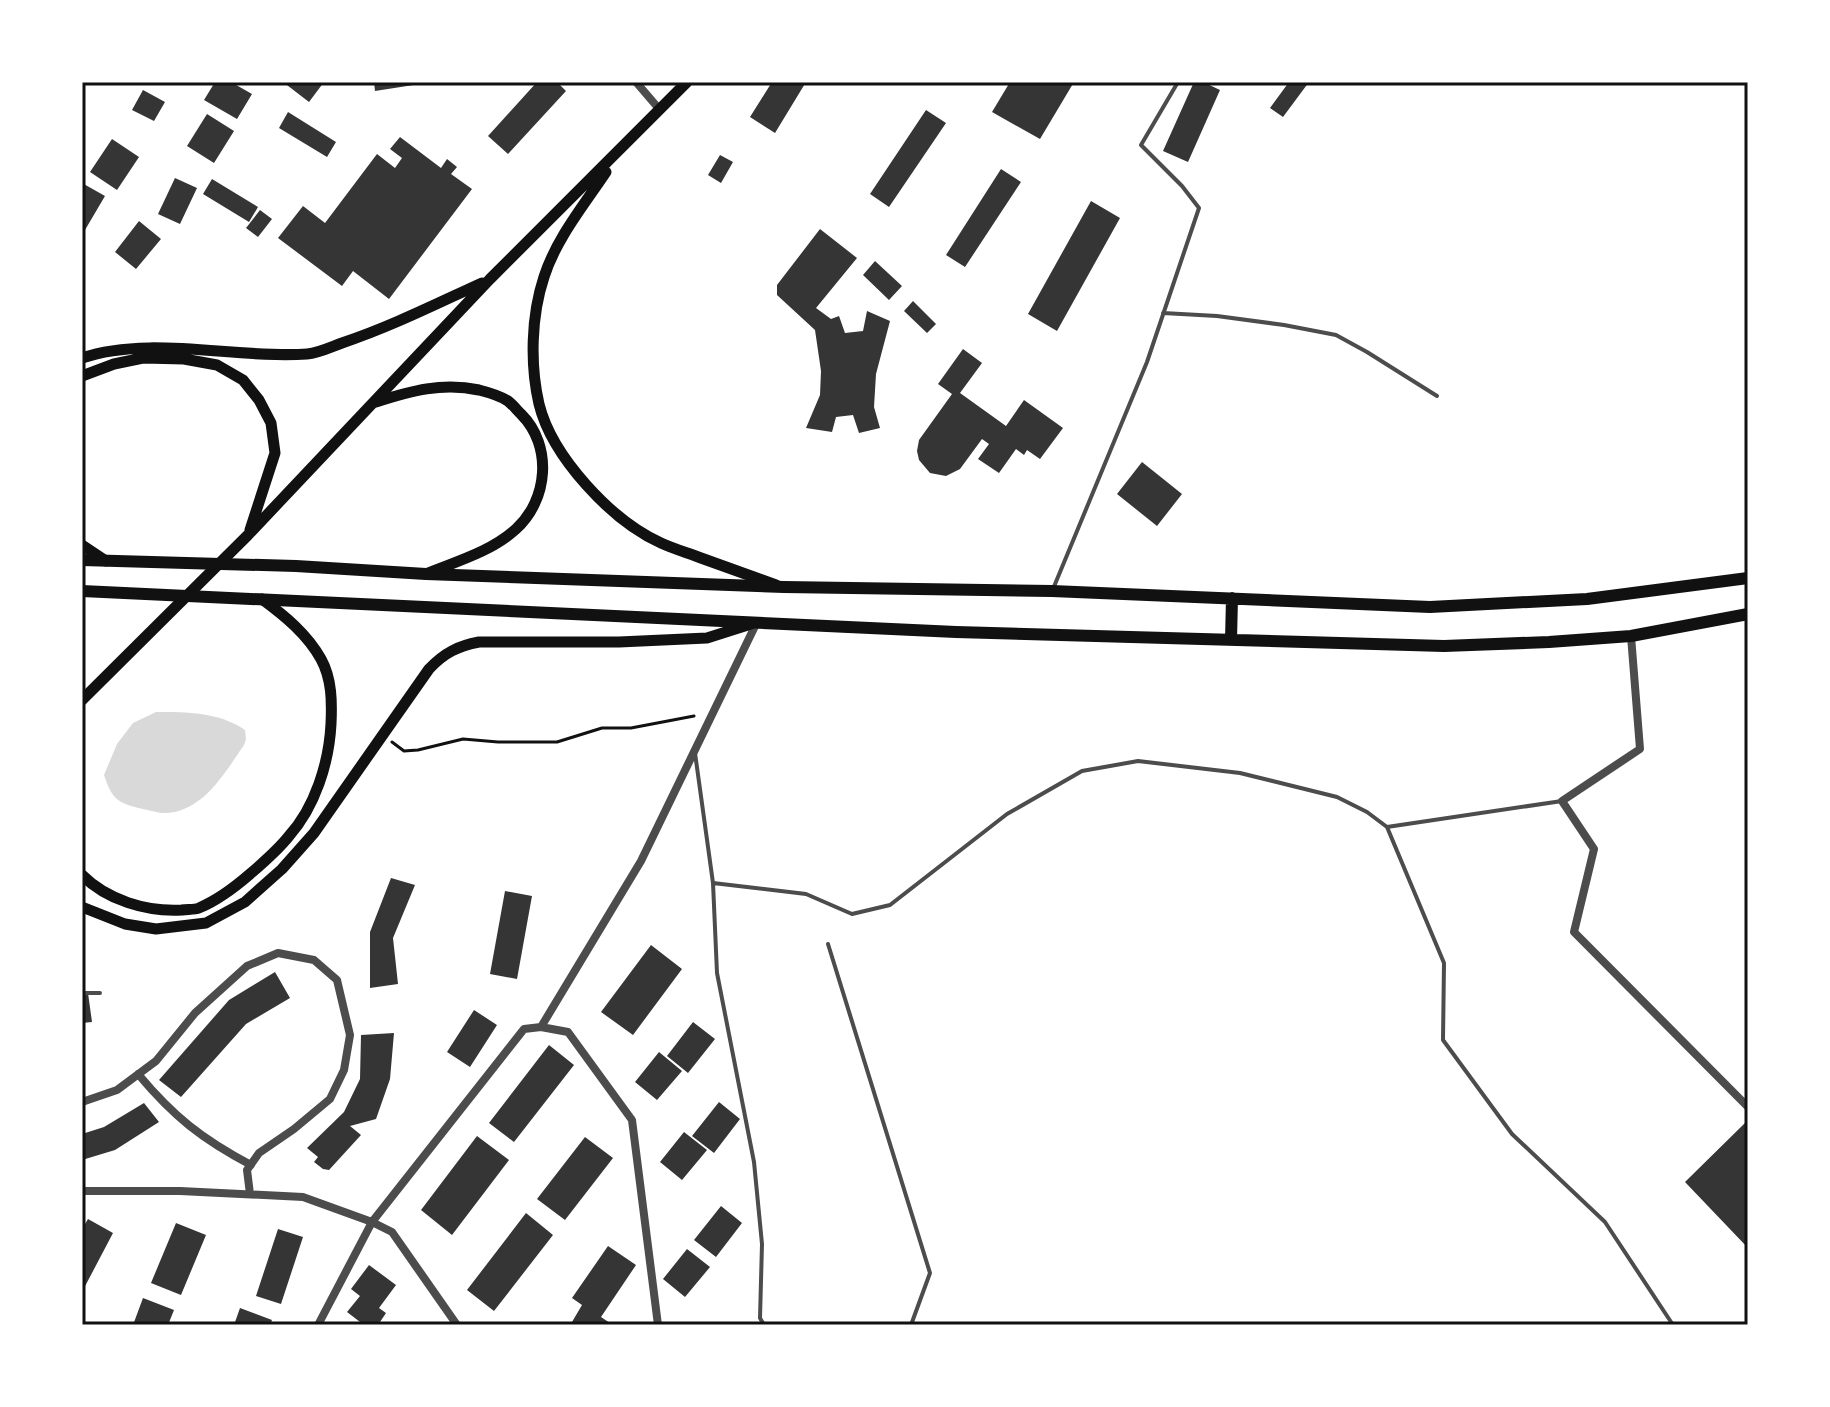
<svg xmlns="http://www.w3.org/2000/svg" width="1830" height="1407" font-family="'PT Sans Narrow',sans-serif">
<rect width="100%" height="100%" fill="#fff"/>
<!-- water -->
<path fill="#d9d9d9" d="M156,712C187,712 219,712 245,730L246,739L244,745C224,774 201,815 161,813C155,812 148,810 143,809C117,803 112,799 104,775L117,744L133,723Z"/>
<!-- building -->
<path fill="#353535" d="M215,82H231L252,94L237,119L204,100Z
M283,82H324L309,102Z
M374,82H420V84L375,91Z
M537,82H557L566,91L508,154L488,136Z
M772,82H806L775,133L750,117Z
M1010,82H1074L1040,139L992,112Z
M1194,82H1203L1220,90L1188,162L1163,151Z
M1289,82H1309L1283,117L1270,108Z
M143,90L165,102L154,121L132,110Z
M926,110L946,123L889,207L870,194Z
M288,112L336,142L327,157L279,128Z
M207,114L234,131L214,163L187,146Z
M400,137L441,168L447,159L457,167L451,174L472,189L389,299L353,271L342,286L278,238L303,206L325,223L377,154L395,168L402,158L390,149Z
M112,139L139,157L117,190L90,172Z
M720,155L733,162L721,183L708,175Z
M1001,169L1021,182L965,267L946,255Z
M175,178L197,188L180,224L158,214Z
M212,179L258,207L249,222L203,194Z
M82,183L105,196L85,230L82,228Z
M1091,201L1120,218L1057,331L1028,314Z
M260,210L272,219L258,237L246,228Z
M139,221L161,239L136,269L115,252Z
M820,229L857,258L816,308L831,319L839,316L845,333L863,331L867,311L890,321L876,374L874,407L880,428L859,433L853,415L836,417L832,432L806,428L820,395L821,371L815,330L777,295V285Z
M875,261L902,286L889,300L863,275Z
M913,301L936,324L927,333L904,311Z
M963,349L982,363L960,393L1006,426L1024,400L1063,428L1040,459L1027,450L1024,455L1016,449L999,473L978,459L989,444L982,439L960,469L946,476L930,473L919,460L917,451L919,440L952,394L938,384Z
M1142,462L1182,494L1157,526L1117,494Z
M391,878L415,885L393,938L398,984L370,988V932Z
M505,891L532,896L517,979L490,974Z
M651,945L682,969L633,1035L601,1012Z
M275,972L290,998L246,1024L181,1097L159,1080L229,1000Z
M88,993L92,1022L82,1023V994Z
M474,1010L497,1025L470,1067L447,1052Z
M693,1022L715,1039L688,1073L667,1056Z
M394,1033L390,1079L376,1119L350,1126L361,1135L329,1170L323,1169L314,1162L318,1157L307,1148L344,1112L360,1079L361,1035Z
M549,1045L574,1065L514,1142L489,1123Z
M659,1052L682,1071L657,1100L635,1082Z
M719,1102L740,1119L714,1153L692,1136Z
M144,1103L159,1122L115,1150L82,1160V1134L104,1127Z
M1746,1122L1748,1124V1248L1685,1182Z
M684,1132L707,1150L682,1180L660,1162Z
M477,1136L509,1160L452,1235L421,1210Z
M585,1137L613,1158L565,1220L537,1199Z
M721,1206L742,1223L716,1257L694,1240Z
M526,1213L553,1235L494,1311L467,1290Z
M88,1219L113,1233L82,1292V1229Z
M176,1223L206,1235L181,1295L151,1283Z
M278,1229L303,1237L281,1304L256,1296Z
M608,1246L636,1265L601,1317L610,1323L609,1325H576L572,1322L582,1305L572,1298Z
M687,1249L710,1267L685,1297L663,1279Z
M369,1265L396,1285L379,1308L386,1313L378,1325H364L347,1312L360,1296L351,1289Z
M143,1298L174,1310L168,1325H133Z
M240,1308L272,1320L270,1325H234Z"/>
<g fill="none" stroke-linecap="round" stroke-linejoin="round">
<!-- path -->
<path stroke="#111" stroke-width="3" d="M392,742L404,751L418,750L463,739L498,742H557L602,728H631L694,716"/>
<!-- service -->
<path stroke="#4c4c4c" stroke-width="4" d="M1163,313L1217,316L1284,325L1336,335L1367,352L1437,396
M1053,589L1147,362L1199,208L1182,186L1141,145L1178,82
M695,753L713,883L717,973L754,1162L762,1244L760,1318L764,1325
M1387,827L1562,801
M713,883L806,894L852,914L890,905L1007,814L1082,771L1138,761L1240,773L1337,797L1367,812L1387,827L1444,963L1443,1040L1512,1134L1605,1222L1673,1325
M828,944L930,1273L911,1325
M82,993H100"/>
<!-- minor -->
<path stroke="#4c4c4c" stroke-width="8" d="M636,82L660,110
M1631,636L1640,749L1562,801L1594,849L1574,932L1748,1107
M541,1027L641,861L757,622
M138,1074C174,1117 202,1139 251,1165
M82,1102L117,1090L156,1061L195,1013L247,966L278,953L314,960L337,980L350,1035L344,1070L330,1099L294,1129L259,1153L247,1170L250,1194
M82,1191H180L303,1197L372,1222L392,1232L457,1325
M318,1325L372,1222L524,1029L541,1027L568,1032L632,1120L658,1325"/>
<!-- secondary -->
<path stroke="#111" stroke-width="11" d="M606,172C584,205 556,239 544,277C531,316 530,365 539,404C552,457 612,521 661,543C674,549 688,553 701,558C726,567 751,576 776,585
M82,358C149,335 236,359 307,354C319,353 331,347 342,343C390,327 436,304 482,283
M82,376L114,364L143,358L184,359L217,365L243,380L259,400L271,423L275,453L250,530
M376,402C411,391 442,382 479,390C487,392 500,396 508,401C512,404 517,410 521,414C553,446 548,500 516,529C492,551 458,561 428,573
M82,545L106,561
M82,700L248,535L490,279L687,82
M82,875C107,900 146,912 182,910C187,909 194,910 199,908C218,900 235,887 250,874C264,862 278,850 289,836C315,807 329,763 331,724C332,702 332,679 321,659C307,634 285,616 262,599
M82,907L125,924L156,929L206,923L245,902L282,869L314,833L429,669C444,653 458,646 479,642H619L707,638L751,624"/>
<!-- primary -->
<path stroke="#111" stroke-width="12" d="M82,560L296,566L426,574L784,587L1052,591L1430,607L1587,599L1748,578
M82,591L956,632L1444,646L1549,642L1631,636L1748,614
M1231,640L1232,598"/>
</g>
<!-- border -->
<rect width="1830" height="1407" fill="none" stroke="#ffffff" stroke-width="168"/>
<rect x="84" y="84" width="1662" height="1239" fill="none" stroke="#111" stroke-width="3"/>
</svg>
